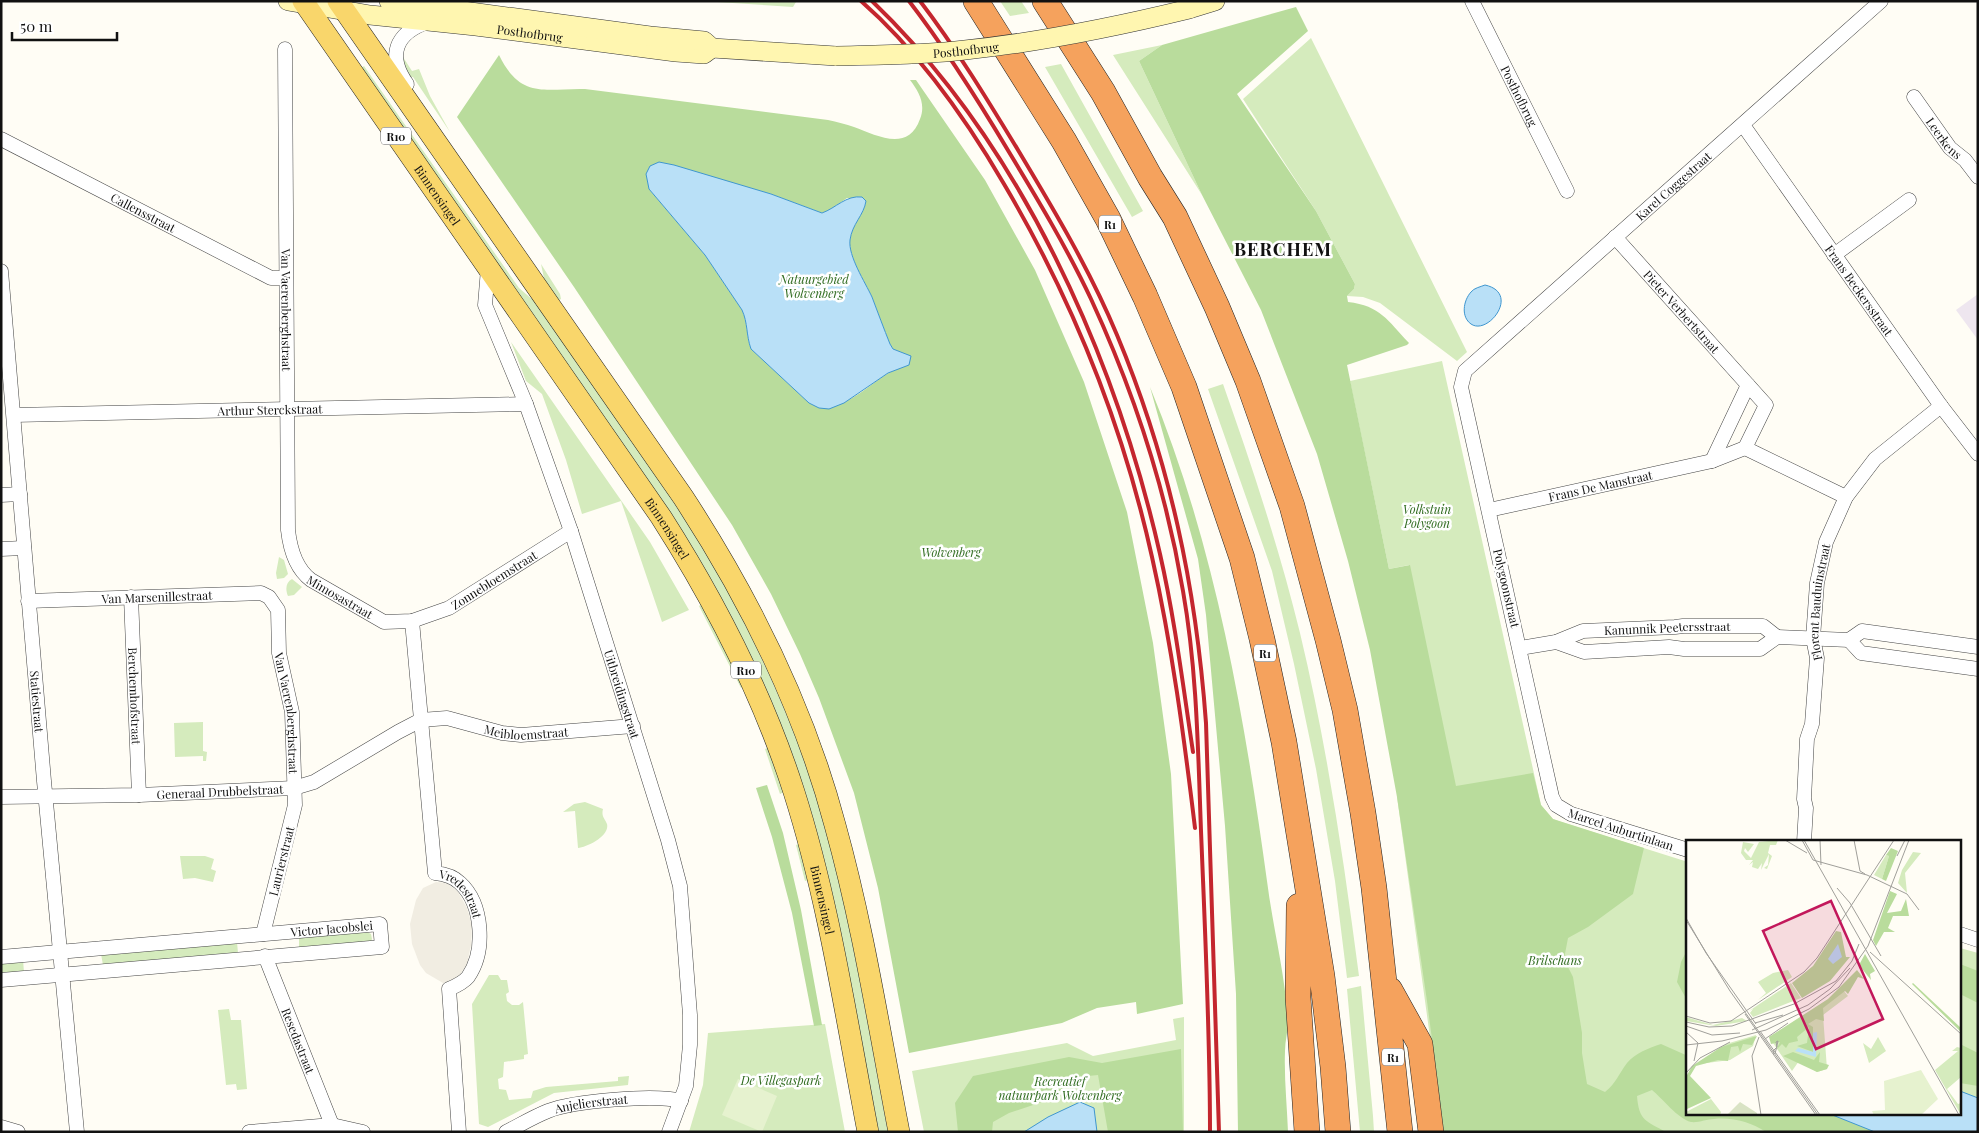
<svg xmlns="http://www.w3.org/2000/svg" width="1979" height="1133" font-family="'Playfair Display',serif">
<rect width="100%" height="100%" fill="#fffdf5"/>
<!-- industrial -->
<path fill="#eee6ef" d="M1978,294V340L1956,310Z"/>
<!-- green -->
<path fill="#d5ebbd" d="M795,1L796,2L793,7L717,2Z
M1000,1H1021L1029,13L1010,16Z
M1311,38L1467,352L1457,361L1380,303L1363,297L1347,296L1354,289L1355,284L1316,211L1243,99Z
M1162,45L1139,61L1202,195L1113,55Z
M403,57L412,71L419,69L430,96L450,132L413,77H407L402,65Z
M1061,64L1143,211L1132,217L1045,67Z
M364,66L519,288L540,306C585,372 634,437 678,505C719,570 755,640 785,711C842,845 860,990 888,1132H879L836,913L743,641L724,603L694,553L361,68Z
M541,264L560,294L561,299L557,301L545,283Z
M511,342L650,542L689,610L662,622L621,501L582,514L566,460L542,394L526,381Z
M1442,361L1541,805L1553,819L1561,822L1688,862V1114H1960V948L1978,953V1132H1443L1397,797L1409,565L1389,569L1350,381Z
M1223,384C1252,466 1279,548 1300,633C1327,746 1344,861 1359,976L1347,978L1335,881L1316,769L1294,664L1272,571L1208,389Z
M279,557L284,560L288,574L284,578L277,579L276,573Z
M292,579L302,587L294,595L288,596C285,589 286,582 292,579Z
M702,604L743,687L741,688L699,606Z
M203,722V751L207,752L206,761H203V756L175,757L174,723Z
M769,747L784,792L780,794L765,749Z
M585,802L603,809C601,817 605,818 607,824C610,836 587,847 578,848L575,811L563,812L574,804Z
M800,843L809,880L805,881L796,845Z
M180,856H205L214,859L211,869L216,871L213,882L195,878L183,879Z
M367,932L371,934L372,939L371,942L299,948V936Z
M237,942L238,953L103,965L101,954Z
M23,959L24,973L1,975V961Z
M489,975H498L501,980H507L509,992L506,994L507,1001L512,1005H519L523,1002L528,1054L524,1055V1059L504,1062L503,1077L498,1079L499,1089L506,1090L509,1100L531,1098L533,1091L546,1087L618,1081V1077L629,1076L628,1085L554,1093L488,1127L479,1124L472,1004Z
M1361,986L1373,1116L1374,1132H1360L1347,989Z
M229,1009L231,1020H241L247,1089L237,1090L236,1084L226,1085L218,1010Z
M1184,1017V1132H924L912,1071L1067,1043L1093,1056L1176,1040L1173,1019Z
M825,1024L845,1132H689L703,1085L708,1033Z"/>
<!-- forest -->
<path fill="#b9dc9c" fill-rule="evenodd" d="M1296,7L1308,31L1237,94L1316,211L1355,284L1354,289L1347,296L1348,302C1381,306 1387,320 1409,343L1407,345L1347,365L1389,569L1410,565L1456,786L1533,773L1541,805L1553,819L1644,848L1633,894L1588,927L1568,938L1564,959L1573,977L1582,1033V1053L1587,1084L1605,1092C1617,1082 1618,1075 1627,1063C1635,1053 1649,1048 1661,1044L1688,1056V1114H1830L1875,1132H1766C1751,1122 1732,1117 1714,1119C1707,1119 1698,1123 1691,1122C1678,1119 1662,1098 1652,1090L1637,1096C1639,1121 1646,1121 1666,1132H1444L1427,1001L1397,797L1370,650L1348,561L1317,454L1261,310L1202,195L1139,61L1162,45Z
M499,55C521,100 545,88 585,89L828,120C837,122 846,124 854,127C876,135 908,153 920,119C926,104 919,92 910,80H916L985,180L1035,270L1084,382L1127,512L1153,643L1171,774L1183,1004L1137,1014L1136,1002L1097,1008L1062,1023L909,1053L878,888L854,793L819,698L800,654L771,594L732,525L574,287L457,117ZM740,185L771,194L822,213L830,210L847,198L866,201C864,215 852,223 850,240C848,256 865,282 872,297C878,313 884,329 890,344L893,349L899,352L909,365C901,367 893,370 887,374C864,388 837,418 809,403L751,349C746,336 748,323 742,310L705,255L649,189Z
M1150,387C1215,544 1244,714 1267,881C1273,928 1285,973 1288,1021C1288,1031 1285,1041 1285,1051C1284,1078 1287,1105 1288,1132H1238L1236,994L1225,826L1206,615L1198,559Z
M767,785L783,833L801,910L822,1025L814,1026L792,913L772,837L756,788Z
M1688,948V1002L1677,982L1681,962Z
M1960,964L1978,971V1003L1960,994Z
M1960,1044L1978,1053V1086L1960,1083Z
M1181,1049L1183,1132H1108L1098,1075L1078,1077L1048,1100L1009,1113L993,1122L992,1132H958L955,1103L973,1076L1069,1057L1102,1063Z"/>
<!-- pitch -->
<path fill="#e6f2cf" d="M738,1079L777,1096L762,1132L722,1115Z"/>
<!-- plaza -->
<path fill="#f1ede2" d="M436,882L447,883L458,892L467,908L472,925L471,945L467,964L459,976L451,982L443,983L426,973L420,965L412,944L410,924L416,900L423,888Z"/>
<!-- water -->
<path fill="#b9e0f7" stroke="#3f96cf" d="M659,162L674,165L771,194L822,213C836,208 846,195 862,197L866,201C864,215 852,224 850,240C848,256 865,282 872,297C878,313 884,329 890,344L893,349L911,356L909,365L888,373L844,403L829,409L819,408L809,403L751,349C746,335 748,323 742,310L705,255L649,189L646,174L650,166Z
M1485,285C1521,293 1488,336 1471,324C1461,317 1463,301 1471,292C1474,288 1480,287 1485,285Z
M1960,1091L1978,1098V1132H1875L1830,1114H1960Z
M1080,1102L1094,1108L1097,1132H1024L1048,1117Z"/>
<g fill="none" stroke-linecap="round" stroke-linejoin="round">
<!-- street casing -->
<g stroke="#444" stroke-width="15">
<g id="street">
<path id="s1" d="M1472,1L1567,191"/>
<path id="s2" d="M285,49L288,530C290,548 295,568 311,580L384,622L412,621L449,608L571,531"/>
<path d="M407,84C387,56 395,33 428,22"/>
<path id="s3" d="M1914,97L1950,148L1965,160L1978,177"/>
<path id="s4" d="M1743,125L1941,406L1978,454"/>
<path id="s5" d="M1,139L271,278H286"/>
<path id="s6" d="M1615,237L1766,405L1745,448"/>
<path d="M1834,255L1909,200"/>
<path id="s7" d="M488,269L485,305L526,404L571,531L668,840L680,886L690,1015V1045L686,1086L669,1132"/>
<path id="s8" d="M1,271L44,781L77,1132"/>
<path id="s9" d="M14,415L526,404"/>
<path d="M1745,448L1846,497"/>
<path d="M1712,461L1748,385"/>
<path d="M1,495L20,494"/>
<path id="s10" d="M1489,510L1712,461L1745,448"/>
<path d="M1,549L24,548"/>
<path id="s11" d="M131,597L139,795"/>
<path id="s12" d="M28,601L261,593L269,597L278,610L279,653L292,712L295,805L263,934"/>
<path id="s13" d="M412,621L435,873C445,874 453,876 460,883C483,904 486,951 468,977C463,983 456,986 449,989L459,1132"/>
<path d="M1849,640L1861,653L1978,669"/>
<path d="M1556,642L1584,652L1669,647L1684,649H1760L1777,637L1849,640L1862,631L1978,647"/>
<path id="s14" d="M1520,648L1556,642L1583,631L1675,627L1683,626H1763L1777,637"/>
<path id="s15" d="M1,797L139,795L294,788L314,782L398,732L421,720L447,718L502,733L521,735L633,726"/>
<path id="s16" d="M1804,842L1806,808L1804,799L1807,739L1812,724L1817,658L1813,638L1817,583L1826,542L1846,497L1875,459L1941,406"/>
<path id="s17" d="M1688,850L1571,814L1556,805L1552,797L1461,387L1465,371L1881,1"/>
<path d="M1960,934L1978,940"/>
<path id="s18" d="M265,956L332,1125"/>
<path id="s19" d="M1,957L380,924L382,947L1,980"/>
<path d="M1,1127L18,1132"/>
<path d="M249,1132L332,1125L363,1132"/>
<path id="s20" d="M506,1132C520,1125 533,1117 548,1111C573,1101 655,1094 681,1101"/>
</g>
</g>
<!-- secondary casing -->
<g stroke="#333" stroke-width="20">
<g id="secondary">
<path id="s21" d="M288,1L370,15L476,26L676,52L704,54L712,48"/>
<path d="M389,1L650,36L704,41L712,48L836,56"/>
<path d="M1189,9L1215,1"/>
</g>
</g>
<!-- primary casing -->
<g stroke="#222" stroke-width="22">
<g id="primary">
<path id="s22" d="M303,1L661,517C716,603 763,695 794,792C829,902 846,1018 868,1132"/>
<path d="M338,1L683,497C749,598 804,708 835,825C863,925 879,1029 899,1132"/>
</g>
</g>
<!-- highway casing -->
<g stroke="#222" stroke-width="26">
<path id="highway" d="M976,1L1064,141L1108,219L1145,296L1184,387L1242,558L1262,639L1284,742L1322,976L1333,1067L1338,1132
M1045,1L1103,92L1150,177L1175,217L1217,307L1248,381L1292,506L1328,640L1345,710L1363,813L1374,888L1400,1132
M1299,906L1298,997L1307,1132
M1390,990L1420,1044L1431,1132"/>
</g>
<!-- street -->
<use href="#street" stroke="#fff" stroke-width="14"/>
<!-- secondary -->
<use href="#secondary" stroke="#fff6b0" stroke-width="19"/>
<!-- primary -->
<use href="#primary" stroke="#f9d66b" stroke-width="21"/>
<!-- highway -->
<use href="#highway" stroke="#f5a25d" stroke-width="25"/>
<!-- rail -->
<path stroke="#c4262e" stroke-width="4" d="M861,1C919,52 965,117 1004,184C1072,299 1123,426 1152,557C1172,646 1184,737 1195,828
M872,1C1021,144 1115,356 1160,554C1175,620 1183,686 1193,752
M909,1C946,49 978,100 1009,152C1038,200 1067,248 1091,299C1134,392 1166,490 1183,591C1197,670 1198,750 1201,831C1205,931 1210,1031 1210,1132
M920,1C956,48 987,99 1018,150C1054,210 1090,270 1117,335C1170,462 1196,587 1206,723L1219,1132"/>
<!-- secondary-bridge casing -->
<g stroke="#333" stroke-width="20" stroke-linecap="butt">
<g id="secondary-bridge">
<path id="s23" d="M836,56C879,55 923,55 965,50C1041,42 1115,27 1189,9"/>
</g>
</g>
<!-- secondary-bridge -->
<use href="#secondary-bridge" stroke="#fff6b0" stroke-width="19"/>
</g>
<g text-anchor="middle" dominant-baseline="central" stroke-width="5" stroke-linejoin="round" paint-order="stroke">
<!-- shield labels -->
<g fill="#fff" stroke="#585858" stroke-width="1">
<rect x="381" y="127.5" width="30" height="17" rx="4"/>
<rect x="1099" y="215.5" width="22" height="17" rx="4"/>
<rect x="1254" y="644.5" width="22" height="17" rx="4"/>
<rect x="731" y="661.5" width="30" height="17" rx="4"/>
<rect x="1382" y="1048.5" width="22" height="17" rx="4"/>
</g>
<g font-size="11" font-weight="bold" fill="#111">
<text x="396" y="136">R10</text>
<text x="1110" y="224">R1</text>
<text x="1265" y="653">R1</text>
<text x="746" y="670">R10</text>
<text x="1393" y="1057">R1</text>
</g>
<!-- street labels -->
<g font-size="12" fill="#111" stroke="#fff">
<text stroke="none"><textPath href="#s21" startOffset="244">Posthofbrug</textPath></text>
<text stroke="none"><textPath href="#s23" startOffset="130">Posthofbrug</textPath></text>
<text stroke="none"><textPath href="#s1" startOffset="106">Posthofbrug</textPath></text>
<text stroke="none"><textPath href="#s3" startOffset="51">Leerkens</textPath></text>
<text stroke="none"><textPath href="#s17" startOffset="864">Karel Coggestraat</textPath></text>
<text stroke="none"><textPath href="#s22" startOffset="236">Binnensingel</textPath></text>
<text stroke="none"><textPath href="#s5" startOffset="160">Callensstraat</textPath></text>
<text stroke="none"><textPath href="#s4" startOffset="202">Frans Beckersstraat</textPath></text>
<text stroke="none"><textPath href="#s2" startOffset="261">Van Vaerenberghstraat</textPath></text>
<text stroke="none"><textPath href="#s6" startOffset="100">Pieter Verbertstraat</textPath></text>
<text stroke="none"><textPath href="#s9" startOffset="256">Arthur Sterckstraat</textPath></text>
<text stroke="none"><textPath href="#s10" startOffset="114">Frans De Manstraat</textPath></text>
<text stroke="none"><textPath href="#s22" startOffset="641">Binnensingel</textPath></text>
<text stroke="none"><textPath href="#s2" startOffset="742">Zonnebloemstraat</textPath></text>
<text transform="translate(1507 588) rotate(77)">Polygoonstraat</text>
<text stroke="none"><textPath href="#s12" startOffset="129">Van Marsenillestraat</textPath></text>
<text stroke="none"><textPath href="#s2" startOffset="571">Mimosastraat</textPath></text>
<text stroke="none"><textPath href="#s16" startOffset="242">Florent Bauduinstraat</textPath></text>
<text stroke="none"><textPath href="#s14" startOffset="150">Kanunnik Peetersstraat</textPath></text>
<text stroke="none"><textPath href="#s7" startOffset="449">Uitbreidingstraat</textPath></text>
<text stroke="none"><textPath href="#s11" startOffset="99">Berchemhofstraat</textPath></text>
<text stroke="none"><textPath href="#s8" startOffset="432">Statiestraat</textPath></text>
<text stroke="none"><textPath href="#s12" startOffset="362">Van Vaerenberghstraat</textPath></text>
<text stroke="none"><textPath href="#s15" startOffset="545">Meibloemstraat</textPath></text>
<text stroke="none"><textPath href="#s15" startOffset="219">Generaal Drubbelstraat</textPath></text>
<text transform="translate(1621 829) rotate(18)">Marcel Auburtinlaan</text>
<text transform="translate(281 861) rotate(-76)">Laurierstraat</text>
<text stroke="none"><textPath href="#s13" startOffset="289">Vredestraat</textPath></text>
<text stroke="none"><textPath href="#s22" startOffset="1046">Binnensingel</textPath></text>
<text stroke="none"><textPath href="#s19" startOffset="332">Victor Jacobslei</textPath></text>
<text stroke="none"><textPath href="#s18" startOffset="91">Resedastraat</textPath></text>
<text stroke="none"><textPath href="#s20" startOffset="91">Anjelierstraat</textPath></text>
</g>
<!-- park labels -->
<g font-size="12" font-style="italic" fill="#2f6b1f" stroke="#fff">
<text x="814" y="279">Natuurgebied<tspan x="814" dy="14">Wolvenberg</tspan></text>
<text x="1427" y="509">Volkstuin<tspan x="1427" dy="14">Polygoon</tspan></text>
<text x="951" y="552">Wolvenberg</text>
<text x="1555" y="960">Brilschans</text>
<text x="781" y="1080">De Villegaspark</text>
<text x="1060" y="1081">Recreatief<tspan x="1060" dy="14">natuurpark Wolvenberg</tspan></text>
</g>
<!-- district labels -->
<g font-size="18" font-weight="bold" letter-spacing="1" fill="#111" stroke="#fff">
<text x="1283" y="249">BERCHEM</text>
</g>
</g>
<!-- overview -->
<g transform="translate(1686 840)">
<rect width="275" height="275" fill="#fffdf5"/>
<path d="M92,0L90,5H84L82,13L86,16L81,29L78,28L82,25L83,14L75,30L76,23L72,29L66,27L67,22L63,25L67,20H60L55,13L57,2L68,4L62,12L59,8L58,11L65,18L73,2ZM227,12L235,13L219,33L221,53L212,43L216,30ZM200,15L203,16L196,39L188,35ZM102,130L106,137L72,160L80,153L72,142L87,133ZM105,143L115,158L67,177L64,173L67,169L63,171ZM158,151L162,156L137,175L141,229L131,232L113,221L106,231L83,197ZM0,177L27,185L56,178L61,181L30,186L0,181ZM70,195L67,206L44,220L13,224L40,204ZM192,197L200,211L183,223L177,203L185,209ZM271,207L275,208V237L261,249L272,264L275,263V275L249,230L272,211H266ZM25,259L35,272L34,275H0V272Z" fill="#d5ebbd"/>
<path d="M205,8L212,11L200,41L196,39L203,16L200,15ZM204,51L211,54L201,73L215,71L220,59L223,76H207L202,88L209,92H198L190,106L187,100ZM150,91L155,92L160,117H164L144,141L116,158L106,143L127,126ZM179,114L189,131L184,134L185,140L173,125ZM171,130L178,139L172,137L162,154L159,151L137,168L138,181L130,179L122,184L127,187V212L111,206L121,203L123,187L111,197L112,201L103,203L100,208L96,204L90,210L94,202L85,204L83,197L142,159ZM227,143L275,188V192L226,144ZM71,196L66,205L57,204L54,212L52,206L45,207L42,221L32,220L10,226L4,236L25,258L1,269L0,237L6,226L35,207ZM107,212L128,220L134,212L133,222L143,225L141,229L131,232L97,216Z" fill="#b9dc9c"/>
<path d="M54,262L71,273V275H41Z" fill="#d9e3c4"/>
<path d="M235,230L252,259L235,275H188L186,271L199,270L198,241Z" fill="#e6f2cf"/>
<path d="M152,104L156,117L147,124L142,119ZM131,192L130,217L109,211L112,208L127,212V193Z" fill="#b9e0f7"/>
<path fill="none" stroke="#a09f9a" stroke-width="1" d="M99,0L121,13M116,0L127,20L181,35L221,54L233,70M118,0L273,275M134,0L135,25M168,0L174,31L179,34M211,16L219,0M151,48L164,63L195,116M0,78L20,113L70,184M0,80L44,151L132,275M184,112L275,194M59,174L130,275M0,176L24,183L45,181L118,132L131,118L208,0M0,182L23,187L46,186L108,164L150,141L166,121L173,104M69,183L97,175M0,186L26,195L54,193M66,190L122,165L144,149L164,128M74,191L134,275M0,192L12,203L8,221M73,197L66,216L75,275M79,199L102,183M0,205L36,201L80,190L123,169L153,147L182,106L223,0M88,214L87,211L91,207L90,202L92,201L89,214M0,233L14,218L44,202"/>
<path fill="#c2185b" fill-opacity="0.15" stroke="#c2185b" stroke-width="2.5" d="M145,61L197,179L130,209L77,91Z"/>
<rect width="275" height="275" fill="none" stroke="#111" stroke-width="2.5"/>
</g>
<!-- border -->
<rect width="1979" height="1133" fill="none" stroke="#111111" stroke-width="5"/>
<!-- scale -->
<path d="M12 32v8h105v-8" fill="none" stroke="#111111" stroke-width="2.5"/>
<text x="20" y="32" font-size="15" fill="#111111" stroke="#ffffff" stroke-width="4" paint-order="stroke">50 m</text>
</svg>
